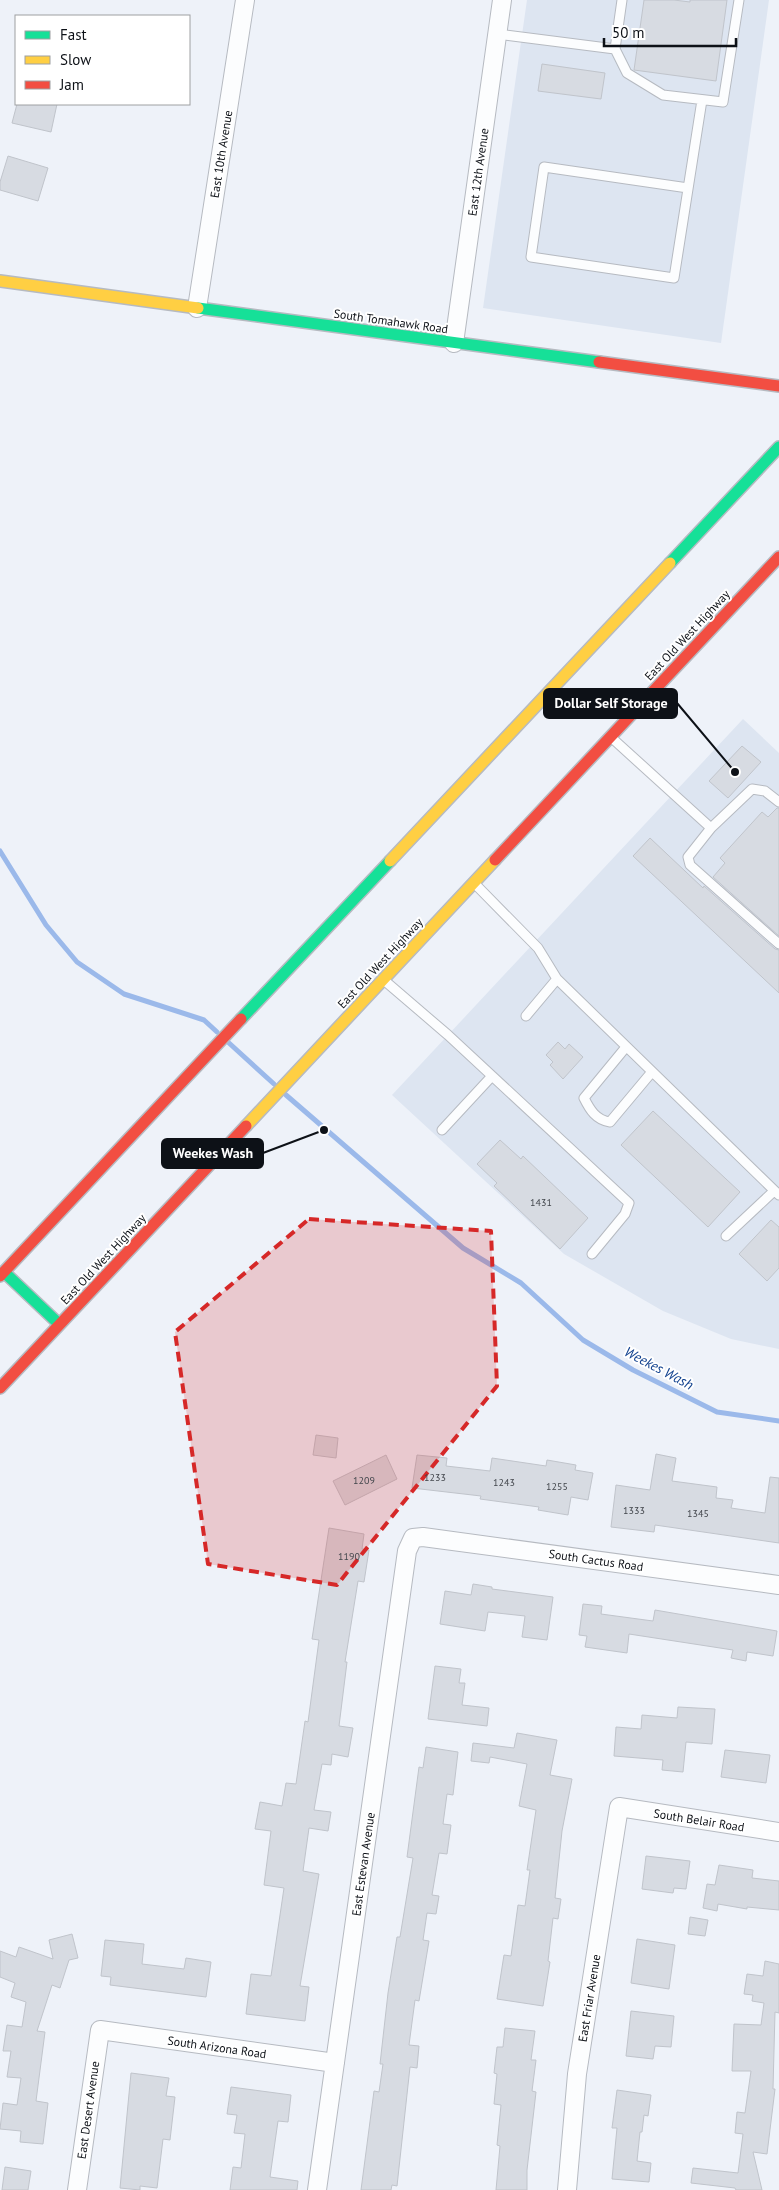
<svg xmlns="http://www.w3.org/2000/svg" width="779" height="2190" font-family="'PT Sans',sans-serif">
<rect width="100%" height="100%" fill="#eef2f9"/>
<!-- built -->
<path fill="#dde5f1" d="M527,0H769L721,343L483,308Z
M743,719L779,753V1349L731,1339L663,1311L564,1254L392,1095Z"/>
<g fill="none" stroke-linecap="round" stroke-linejoin="round">
<!-- stream -->
<path stroke="#9bb9ea" stroke-width="5" d="M0,851L46,925L77,962L124,994L204,1020L217,1032
M229,1043L274,1084
M286,1095L463,1248L521,1283L583,1340L633,1370L717,1412L779,1421"/>
</g>
<!-- building -->
<path fill="#d7dbe2" stroke="#c0c4cb" d="M644,0H674L690,2V0H727L716,81L634,70Z
M542,64L605,73L601,99L538,91Z
M17,104H57L51,132L12,123Z
M8,156L48,168L38,201L0,190V182Z
M742,746L761,762L728,798L709,781Z
M777,808H779V936L713,877L725,863L720,858L762,812L768,817Z
M650,838L703,888L704,886L775,949L779,950V993L633,856Z
M558,1042L565,1049L569,1044L583,1057L563,1079L550,1065L553,1062L546,1055Z
M653,1111L740,1192L708,1227L621,1145Z
M500,1140L521,1159L523,1156L588,1218L560,1249L494,1186L497,1183L477,1164Z
M771,1220L779,1227V1268L767,1281L739,1254Z
M316,1435L338,1438L336,1458L313,1455Z
M656,1454L676,1458L672,1481L717,1487L716,1498L733,1500L731,1508L765,1513L770,1477L779,1478V1543L655,1525L654,1532L611,1527L616,1485L650,1490Z
M386,1455L397,1479L345,1505L333,1481Z
M417,1455L447,1458L446,1466L490,1471L492,1458L546,1466L547,1460L576,1465L575,1470L593,1473L588,1500L571,1497L568,1515L538,1510L539,1507L480,1499L481,1496L412,1488Z
M329,1528L364,1534L362,1549L369,1550L364,1582L358,1581L345,1662H347L339,1726L353,1728L348,1757L332,1754L331,1765L322,1764L314,1810L331,1812L328,1831L309,1828L303,1871L319,1874L300,1986L309,1987L305,2021L246,2014L251,1974L271,1976L284,1888L264,1885L271,1831L255,1829L260,1802L282,1806L286,1783L296,1784L305,1721L308,1722L319,1640L312,1639Z
M473,1584L492,1587V1589L553,1597L547,1640L522,1637L525,1616L488,1612L485,1631L440,1624L445,1591L471,1595Z
M583,1604L602,1606L601,1614L653,1621L655,1610L777,1631L773,1656L747,1652L746,1661L731,1658L733,1650L629,1634L627,1653L585,1647L587,1636L579,1635Z
M435,1666L461,1669L459,1683H465L462,1705L489,1708L487,1726L428,1719Z
M678,1707L715,1709L712,1744L686,1742L683,1772L662,1770L663,1760L614,1756L616,1727L641,1729L642,1715L677,1718Z
M517,1733L557,1740L550,1775L572,1779L562,1831L555,1898L561,1899L558,1919L553,1918L548,1961L550,1962L543,2006L497,1999L504,1955L511,1956L518,1905L525,1906L530,1870H527L536,1810L519,1806L527,1764L490,1757L489,1763L471,1761L473,1743L514,1748Z
M426,1747L458,1752L453,1795L447,1794L443,1824L451,1825L447,1854L439,1853L432,1895L439,1896L436,1914L427,1913L423,1940L429,1941L419,2001L415,2000L409,2045L419,2046L417,2068L410,2067L397,2186L392,2185L391,2190H361L374,2091L379,2092L383,2064H380L388,1993L397,1937H400L413,1858L407,1857L419,1767L423,1768Z
M725,1750L770,1755L766,1783L721,1777Z
M646,1856L690,1861L686,1889L674,1888L673,1893L642,1889Z
M719,1865L753,1870L752,1878L779,1881V1910L747,1907V1909L718,1904L717,1911L703,1908L707,1884L715,1885Z
M690,1917L708,1920L705,1936L688,1934Z
M72,1934L78,1958L69,1960L60,1988L52,1985L37,2031L45,2032L36,2101L48,2103L43,2144L20,2142L21,2131L0,2129L3,2103L17,2105L21,2078L7,2077L11,2051H3L7,2025L22,2027L26,2002L11,1997L15,1983L0,1977V1951L16,1957L19,1947L53,1959L49,1940Z
M637,1939L675,1945L669,1989L631,1983Z
M105,1940L144,1944L142,1964L184,1969L186,1958L211,1962L206,1997L110,1985L111,1977L101,1976Z
M765,1961L779,1964V2013L775,2012L773,2089H775L767,2154L753,2152L762,2190H736L735,2188L691,2183L693,2168L738,2173L743,2134L735,2133L737,2112L745,2113L751,2071H732L734,2024L761,2025L764,2003L752,2001L753,1995L744,1994L747,1974L763,1976Z
M631,2011L674,2016L671,2047L655,2046L653,2059L626,2056Z
M505,2028L535,2031L531,2060H536L532,2091L536,2092L527,2170V2190H496L500,2146L497,2145L501,2105L494,2104L497,2074L494,2073L497,2047H503Z
M131,2073L169,2078L166,2096L175,2097L170,2140L163,2139L157,2188L140,2186V2190L120,2188Z
M231,2087L291,2095L288,2122L278,2121L270,2177L298,2181L297,2190H230L233,2167L241,2168L245,2134L234,2133L237,2115L227,2114Z
M617,2090L651,2095L648,2116L644,2115L642,2132H640L637,2161L651,2163L649,2182L612,2179L617,2128H612Z
M5,2167L31,2171L28,2190H2Z"/>
<g fill="none" stroke-linecap="round" stroke-linejoin="round">
<!-- lane casing -->
<g stroke="#b6bac1" stroke-width="11">
<path id="lane" d="M622,0L615,49L627,73L663,95L723,102L739,0
M497,34L615,49
M688,188L544,167L531,257L674,278L702,100
M613,739L711,828
M779,802L765,791L752,789L711,828L688,857L690,865L779,944
M476,885L538,948L557,979L779,1195
M385,981L448,1035L629,1203L625,1214L592,1254
M526,1016L557,979
M626,1047L584,1098C590,1110 596,1120 610,1122L651,1073
M442,1130L492,1076
M726,1236L774,1191"/>
</g>
<!-- street casing -->
<g stroke="#b6bac1" stroke-width="20">
<path id="street" d="M197,308L245,0
M454,343L502,0
M77,2190L100,2030L335,2063
M317,2190L407,1551L413,1538L423,1537L779,1585
M567,2190L577,2074L619,1807L779,1832"/>
</g>
<!-- fast casing -->
<g stroke="#b6bac1" stroke-width="14">
<path id="fast" d="M198,308L599,362
M670,563L779,447
M241,1019L390,861
M4,1272L59,1324"/>
</g>
<!-- slow casing -->
<g stroke="#b6bac1" stroke-width="14">
<path id="slow" d="M0,281L198,308
M390,861L670,563
M246,1126L495,860"/>
</g>
<!-- jam casing -->
<g stroke="#b6bac1" stroke-width="14">
<path id="jam" d="M599,362L779,386
M495,860L779,557
M0,1276L241,1019
M0,1388L246,1126"/>
</g>
<!-- lane -->
<use href="#lane" stroke="#fcfdfe" stroke-width="9"/>
<!-- street -->
<use href="#street" stroke="#fcfdfe" stroke-width="18"/>
<!-- fast -->
<use href="#fast" stroke="#16e098" stroke-width="11"/>
<!-- slow -->
<use href="#slow" stroke="#ffcf43" stroke-width="11"/>
<!-- jam -->
<use href="#jam" stroke="#f24e42" stroke-width="11"/>
</g>
<!-- marked area -->
<path fill="#d62828" fill-opacity="0.2" stroke="#d62828" stroke-width="4" stroke-dasharray="10 6" stroke-linejoin="round" d="M309,1219L491,1231L497,1386L337,1585L208,1564L175,1332Z"/>
<g text-anchor="middle" dominant-baseline="central" stroke-width="4" stroke-linejoin="round" paint-order="stroke">
<!-- number labels -->
<g font-size="10" fill="#42464c">
<text x="541" y="1202">1431</text>
<text x="435" y="1477">1233</text>
<text x="364" y="1480">1209</text>
<text x="504" y="1482">1243</text>
<text x="557" y="1486">1255</text>
<text x="634" y="1510">1333</text>
<text x="698" y="1513">1345</text>
<text x="349" y="1556">1190</text>
</g>
<!-- street labels -->
<g font-size="12" fill="#0d1117" stroke="#fff">
<text transform="translate(221 154) rotate(-81)">East 10th Avenue</text>
<text transform="translate(478 172) rotate(-82)">East 12th Avenue</text>
<text transform="translate(391 321) rotate(8)">South Tomahawk Road</text>
<text transform="translate(687 635) rotate(-47)">East Old West Highway</text>
<text transform="translate(380 963) rotate(-47)">East Old West Highway</text>
<text transform="translate(103 1259) rotate(-47)">East Old West Highway</text>
<text transform="translate(596 1560) rotate(8)">South Cactus Road</text>
<text transform="translate(699 1820) rotate(9)">South Belair Road</text>
<text transform="translate(363 1864) rotate(-82)">East Estevan Avenue</text>
<text transform="translate(589 1998) rotate(-81)">East Friar Avenue</text>
<text transform="translate(217 2047) rotate(8)">South Arizona Road</text>
<text transform="translate(88 2110) rotate(-82)">East Desert Avenue</text>
</g>
<!-- water labels -->
<g font-size="14" font-style="italic" fill="#11418e" stroke="#fff">
<text transform="translate(659 1368) rotate(28)">Weekes Wash</text>
</g>
</g>
<!-- callouts -->
<path fill="none" stroke="#0d1117" stroke-width="2" d="M735 772L677 703M324 1130L263 1153"/>
<g fill="#0d1117" stroke="#fff" stroke-width="2">
<circle cx="735" cy="772" r="5"/>
<circle cx="324" cy="1130" r="5"/>
</g>
<g fill="#0d1117" stroke="#0d1117" stroke-width="2">
<rect x="544" y="689" width="133" height="29" rx="5"/>
<rect x="162" y="1139" width="101" height="29" rx="5"/>
</g>
<g font-size="14" text-anchor="middle" font-weight="bold" fill="#fff">
<text x="611" y="708">Dollar Self Storage</text>
<text x="213" y="1158">Weekes Wash</text>
</g>
<!-- legend -->
<rect x="15" y="15" width="175" height="90" fill="#ffffff" stroke="#9ea0a2"/>
<rect x="25" y="31" width="25" height="8" fill="#16e098" stroke="#9ea0a2"/>
<text x="60" y="40" font-size="15" fill="#0d1117">Fast</text>
<rect x="25" y="56" width="25" height="8" fill="#ffcf43" stroke="#9ea0a2"/>
<text x="60" y="65" font-size="15" fill="#0d1117">Slow</text>
<rect x="25" y="81" width="25" height="8" fill="#f24e42" stroke="#9ea0a2"/>
<text x="60" y="90" font-size="15" fill="#0d1117">Jam</text>
<!-- scale -->
<path d="M604 38v8h132v-8" fill="none" stroke="#0d1117" stroke-width="2.5"/>
<text x="612" y="38" font-size="15" fill="#0d1117" stroke="#ffffff" stroke-width="4" paint-order="stroke">50 m</text>
</svg>
